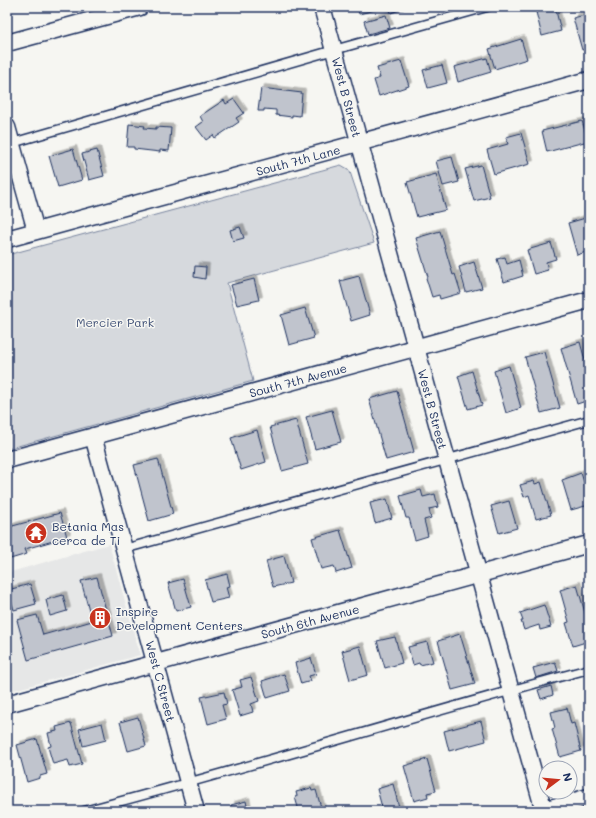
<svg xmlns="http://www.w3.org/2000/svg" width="596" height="818" font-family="Mali,sans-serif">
<defs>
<filter id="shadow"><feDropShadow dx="3.5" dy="-3.5" stdDeviation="0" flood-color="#0004"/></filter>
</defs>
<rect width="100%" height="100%" fill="#f6f6f2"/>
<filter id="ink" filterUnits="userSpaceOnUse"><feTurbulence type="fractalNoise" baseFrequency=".025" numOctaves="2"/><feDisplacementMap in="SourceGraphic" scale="8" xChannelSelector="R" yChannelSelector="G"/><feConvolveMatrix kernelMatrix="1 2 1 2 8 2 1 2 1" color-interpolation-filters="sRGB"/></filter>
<g filter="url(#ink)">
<!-- built -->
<path fill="#e6e7e7" d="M109,544L140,655L7,692V573Z"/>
<!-- green -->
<path fill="#d6d9dd" stroke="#78849e" d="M341,165L348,169L350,172L374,243L227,283L253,381L7,449V255Z"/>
<!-- building -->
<path fill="#c0c4cd" stroke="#1b2f5e" filter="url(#shadow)" d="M357,7H382L383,8L359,14Z
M389,7H405L406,8L391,13Z
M555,7L561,31L542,36L536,12Z
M589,14V48L582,50L573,18Z
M386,15L390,28L368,34L364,21Z
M521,39L527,59L495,69L489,49Z
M487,58L491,72L458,82L454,67Z
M401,61L409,86L379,96L374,80L380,78L377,68Z
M442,65L447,83L428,88L423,70Z
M261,88L302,93L300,116L292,115V117L276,115V110L264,109V111H258Z
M234,99L244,113L236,118L239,122L215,138L213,135L206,140L196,127L203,122L200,116L224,100L226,104Z
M582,121L588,141L547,152L542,131Z
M129,124L145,126L144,128L156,129V127L171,128L169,151L160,150V152L134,149V147H127Z
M521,133L530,164L494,174L487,150L508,144L506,137Z
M73,149L82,180L58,187L49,156Z
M97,150L104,176L89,180L82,154Z
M452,157L459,182L443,186L436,161Z
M481,165L490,197L474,201L465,169Z
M436,174L446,210L417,217L407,182Z
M589,217V251L577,255L568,223Z
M240,227L244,238L233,241L230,230Z
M440,231L453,275L455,274L461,293L440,299L439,295L432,297L426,278L428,277L416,238Z
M551,243L556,259L546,262L548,270L534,274L527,250Z
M505,257L507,264L519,260L523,276L504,282L497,259Z
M474,262L482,288L466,292L459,267Z
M195,266L206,267L205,279L194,277Z
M359,276L370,315L351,321L340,281Z
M254,279L259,300L237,305L231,285Z
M305,308L314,338L289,345L281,315Z
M580,342L589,375V400L577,404L561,348Z
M544,352L560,408L541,413L525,357Z
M509,366L521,408L506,413L494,371Z
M472,371L482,405L468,409L458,376Z
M397,391L414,452L386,460L369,399Z
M332,410L341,442L315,449L306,417Z
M296,420L308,464L282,471L270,427Z
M257,430L266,462L241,470L231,438Z
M158,459L173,514L149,521L134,465Z
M581,473L589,498V505L571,510L562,480Z
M534,481L535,484L541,482L551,515L536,519L529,495L524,497L520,485Z
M421,490L423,497L435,494L438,507L429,509L431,518L424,520L428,536L415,540L409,518H406L400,496Z
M387,499L392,518L375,523L370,503Z
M509,501L517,528L499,533L491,506Z
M60,513L67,537L25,549L27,554L7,560V529H9V527Z
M340,530L352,568L336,573L334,566L321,569L312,538Z
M284,556L291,583L273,587L266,561Z
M227,574L230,586L226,587L229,598L211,602L205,580Z
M97,577L113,636L28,660L17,620L37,615L43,635L92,621L81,581Z
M183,579L191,607L176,611L168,583Z
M30,584L36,604L14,610L8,590Z
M577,585L589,627V641L573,646L566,623L569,622L560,590Z
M63,595L67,611L50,616L46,600Z
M544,605L551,627L540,630L539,625L524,630L521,621H523L520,613Z
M460,634L475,684L452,690L438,641Z
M395,637L402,663L385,668L377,641Z
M427,642L433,662L420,665L419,663L413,665L408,647Z
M360,646L368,675L350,680L342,651Z
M311,658L316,674L309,676L311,681L301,684L295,663Z
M555,662L558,671L536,678L533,668Z
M284,674L290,691L267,698L262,681Z
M251,677L259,701L251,704L253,712L240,716L232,690L242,687L240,680Z
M551,686L553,695L541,699L538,690Z
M224,692L227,704L222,705L226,719L208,724L201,697Z
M567,708L571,724L574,723L581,751L560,757L552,729L555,728L551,712Z
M138,717L146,746L128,751L120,722Z
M481,721L486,741L449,751L444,731Z
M71,723L82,764L70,767L68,760L53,764L48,747L51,746L48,733L57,731L56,727Z
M102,723L106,740L83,746L79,729Z
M37,739L47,774L40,776V778L27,782L17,745Z
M427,759L436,791L427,793L428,797L414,801L404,766Z
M393,784L400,811H383L377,789Z
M311,788L312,791L316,790L322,811H299L295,797L297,796L296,792Z
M246,801L248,811H232L231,805Z"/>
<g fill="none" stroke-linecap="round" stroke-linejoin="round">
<!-- lane casing -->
<g stroke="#1b2f5e" stroke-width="11">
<path id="lane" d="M12,143L334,50L487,7
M124,549L589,420
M84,811C253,767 420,714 589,669"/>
</g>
<!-- street casing -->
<g stroke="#1b2f5e" stroke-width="19">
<path id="street" d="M322,7L544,811
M7,43L140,7
M7,127L36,231
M7,239L589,80
M93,436L196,811
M7,460L589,300
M7,704L589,544
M540,811L589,797"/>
</g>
<!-- lane -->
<use href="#lane" stroke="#f6f6f2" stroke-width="8"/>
<!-- street -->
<use href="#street" stroke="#f6f6f2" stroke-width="16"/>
</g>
</g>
<!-- icons -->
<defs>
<g id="temple-disc" transform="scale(1.15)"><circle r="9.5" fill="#c8321e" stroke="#f6f6f2"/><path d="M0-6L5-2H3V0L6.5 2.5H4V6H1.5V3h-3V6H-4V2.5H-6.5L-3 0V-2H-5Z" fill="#fff"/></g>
<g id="building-disc" transform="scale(1.15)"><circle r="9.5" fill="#c8321e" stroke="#f6f6f2"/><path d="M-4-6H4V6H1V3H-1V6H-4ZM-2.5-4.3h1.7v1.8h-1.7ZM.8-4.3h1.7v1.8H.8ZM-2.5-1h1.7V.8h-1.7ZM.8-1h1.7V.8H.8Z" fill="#fff"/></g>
</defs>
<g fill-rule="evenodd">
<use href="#temple-disc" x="36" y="533"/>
<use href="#building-disc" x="100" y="618"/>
</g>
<g text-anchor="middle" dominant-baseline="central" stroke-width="3" stroke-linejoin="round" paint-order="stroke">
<!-- street labels -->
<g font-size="12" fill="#1b2f5e" stroke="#f6f6f2">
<text transform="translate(347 97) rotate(75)">West B Street</text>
<text transform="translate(298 160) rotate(-15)">South 7th Lane</text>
<text transform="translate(298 380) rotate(-15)">South 7th Avenue</text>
<text transform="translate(433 409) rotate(75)">West B Street</text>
<text transform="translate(310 621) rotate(-15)">South 6th Avenue</text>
<text transform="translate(161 681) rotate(75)">West C Street</text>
</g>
<!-- park labels -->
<g font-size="12" fill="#405177" stroke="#f6f6f2">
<text x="115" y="322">Mercier Park</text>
</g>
<!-- poi labels -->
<g font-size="12" fill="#1b2f5e" stroke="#f6f6f2" text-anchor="start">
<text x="52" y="526">Betania Mas<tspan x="52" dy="14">cerca de Ti</tspan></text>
<text x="116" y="611">Inspire<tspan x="116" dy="14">Development Centers</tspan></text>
</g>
</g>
<!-- margin -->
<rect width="596" height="818" fill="none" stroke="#f6f6f2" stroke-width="24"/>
<rect x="12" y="12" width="572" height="794" fill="none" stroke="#1b2f5e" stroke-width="1.5" filter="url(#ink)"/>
<!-- north arrow -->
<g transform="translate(558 780) rotate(74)"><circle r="19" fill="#f6f6f2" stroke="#9ea6b7"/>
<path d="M0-3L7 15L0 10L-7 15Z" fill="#c8321e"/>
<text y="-6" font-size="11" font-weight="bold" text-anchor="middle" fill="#1b2f5e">N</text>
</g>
</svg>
